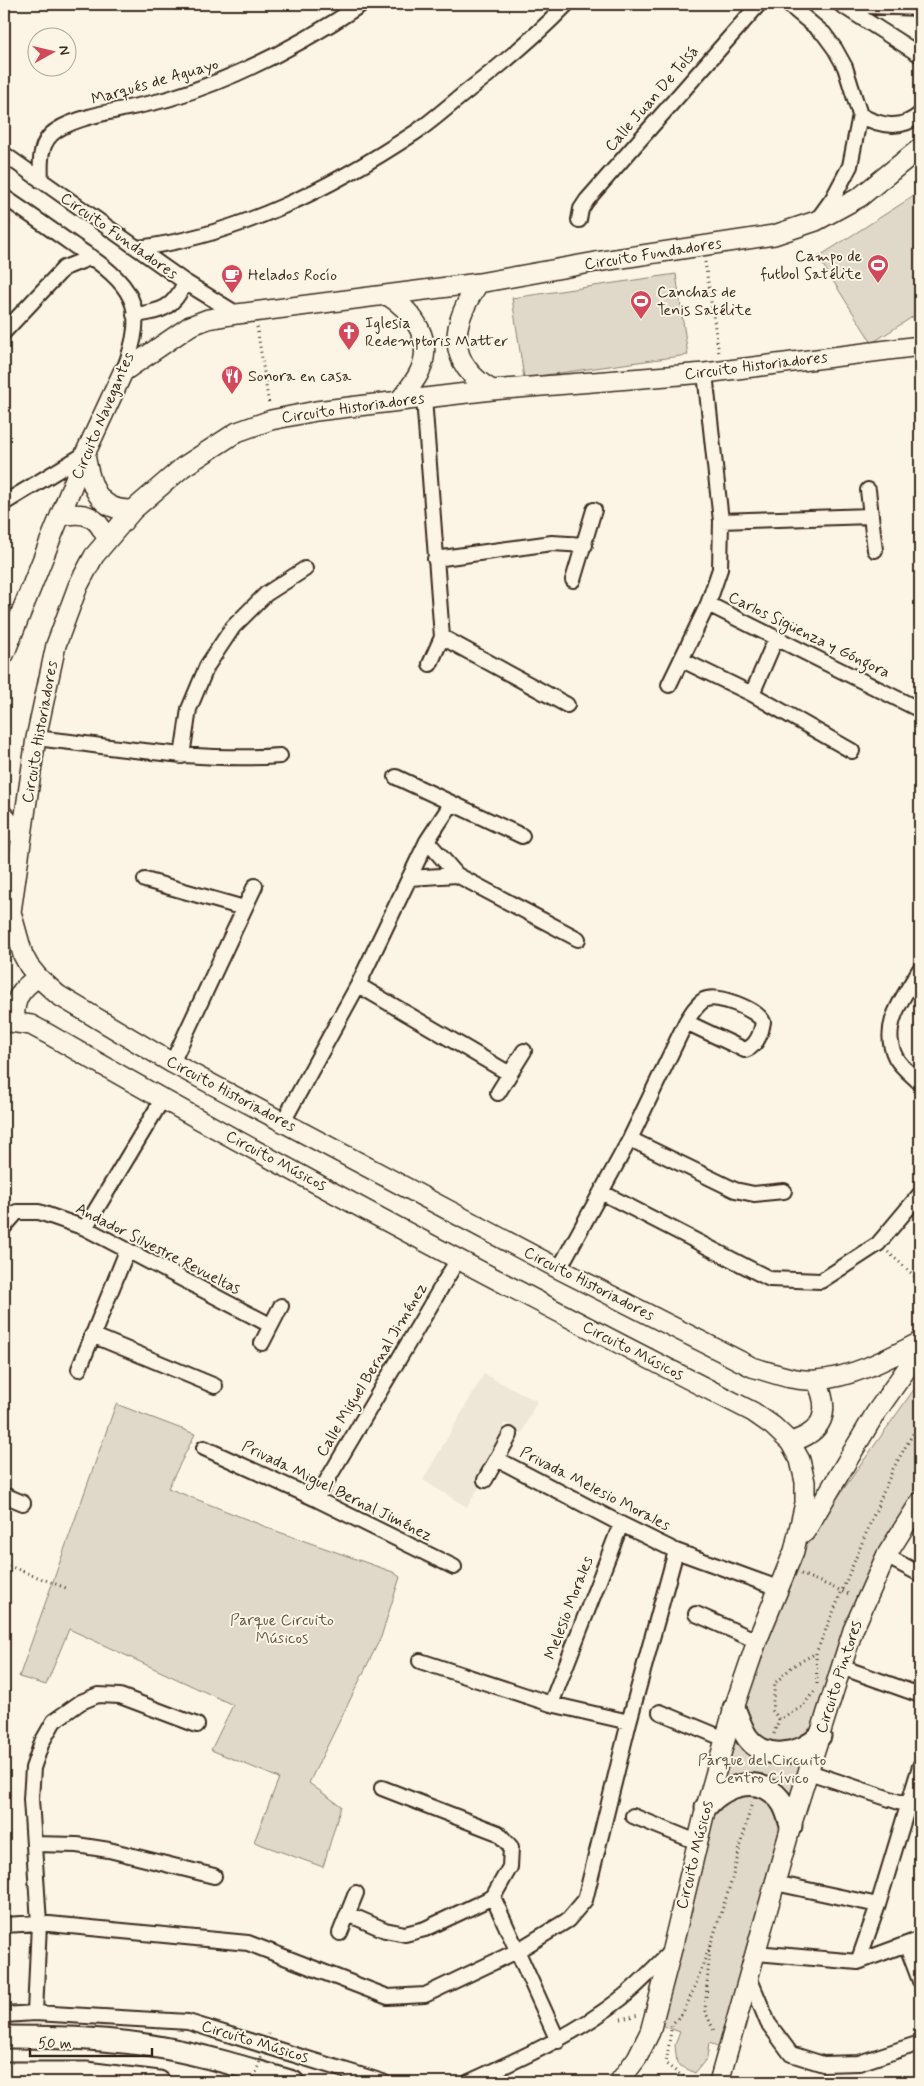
<svg xmlns="http://www.w3.org/2000/svg" width="924" height="2086" font-family="Mynerve,sans-serif">
<rect width="100%" height="100%" fill="#fcf5e5"/>
<filter id="ink" filterUnits="userSpaceOnUse"><feTurbulence type="fractalNoise" baseFrequency=".02" numOctaves="2"/><feDisplacementMap in="SourceGraphic" scale="10" xChannelSelector="R" yChannelSelector="G"/><feConvolveMatrix kernelMatrix="1 2 1 2 8 2 1 2 1" color-interpolation-filters="sRGB"/></filter>
<g filter="url(#ink)">
<!-- built -->
<path fill="#eee6d6" d="M484,1374L537,1401L522,1433L505,1423L479,1475L484,1479L467,1507L423,1480Z"/>
<!-- green -->
<path fill="#e0d8c8" stroke="#8e8173" d="M920,192V312L872,343L818,257Z
M676,274L688,355L524,378L512,298Z
M920,1381V1499L882,1553L721,2047L709,2043L707,2058L695,2073L677,2064L675,2045L680,2032L656,2023L723,1756L804,1545Z
M116,1404L195,1434L168,1488L279,1532L393,1572L400,1577L381,1637L309,1783L341,1806L323,1867L254,1842L279,1778L211,1750L233,1705L69,1629L46,1685L19,1677Z"/>
<g fill="none" stroke-linecap="round" stroke-linejoin="round">
<!-- street casing -->
<g stroke="#3b2a1e" stroke-width="18">
<path id="street" d="M788,4L824,34L835,49L845,67L860,115L850,166L833,198L820,216
M840,4L920,55
M844,5L920,8
M860,115C880,126 901,131 920,114
M4,154L185,282L237,314
M41,181C40,162 39,141 57,130C83,113 139,108 171,98C240,77 302,44 362,4
M4,197C28,213 52,230 76,247C132,284 150,305 123,372
M579,220L581,209L587,200L759,4
M138,248C238,236 333,187 416,132C435,119 452,103 470,89C504,63 537,35 567,4
M134,315C161,312 174,308 185,282
M4,332L64,268L92,257
M424,398L442,637L430,664
M868,490L875,550
M4,503L85,454
M721,521L871,516
M435,559L552,543L585,545
M573,580L594,510
M708,604L920,710
M442,637L567,705
M682,660L752,694L852,751
M669,685L708,604L720,569L721,521L705,373
M752,694L776,638
M36,738C118,747 198,762 280,756
M182,756L189,709L207,666L233,627L266,594L305,569
M396,777L522,836
M427,841L457,875L578,939
M409,878L457,875
M145,880L244,908
M920,969C904,997 879,1026 896,1058C901,1067 913,1076 920,1083
M358,985L510,1074
M172,1063L255,886
M498,1093L524,1051
M283,1122L358,985L427,841L452,803
M630,1139L735,1190L754,1194L784,1191
M601,1192L770,1279L821,1281L878,1244L920,1194
M4,1227L17,1212H39L85,1228L270,1325
M85,1228L162,1100
M559,1269L630,1139L686,1022C691,1014 696,1005 704,1000C717,993 758,1010 763,1022C761,1034 757,1046 745,1050L686,1022
M92,1335L215,1386
M262,1343L281,1306
M79,1369L127,1251
M204,1448L316,1499L454,1567
M497,1459L621,1524L676,1551L778,1588
M485,1480L510,1435
M4,1495L23,1503
M316,1499L458,1259
M886,1556L920,1574
M696,1614L757,1641
M420,1661L551,1704L629,1722
M841,1667L920,1695
M551,1704L621,1524
M660,1712L725,1739
M809,1772L908,1805
M633,1816L697,1842
M34,1844L77,1845L109,1850L214,1876
M775,1883L878,1905
M493,1897L558,2041
M348,1914L385,1930L405,1934L425,1929L493,1897L510,1867L511,1847L498,1833L382,1788
M4,1925L39,1923L248,1943L388,1997L425,1995L517,1951L568,1920L585,1900L629,1722L676,1551
M340,1933L356,1893
M906,1944L920,1981
M755,1953L858,1962L920,1939
M858,1962L878,1905L920,1766
M749,1977L768,2023L791,2054L823,2064L859,2063L920,2043
M35,2013L39,1923L31,1799L33,1768L42,1742L54,1721L81,1702L98,1695L120,1696L197,1725
M4,2015L35,2013L188,2022L383,2082
M469,2082C521,2058 573,2036 619,2000C638,1986 655,1967 672,1950"/>
</g>
<!-- secondary casing -->
<g stroke="#3b2a1e" stroke-width="22">
<path id="secondary" d="M479,283C451,323 444,362 492,390
M387,295C414,312 435,341 419,373C414,383 406,392 399,401
M920,346L705,373L492,390L316,411L271,420L237,432L183,467L133,510L94,556L78,586L56,645L36,738L11,912L23,955L29,966L38,977L58,995L172,1063L559,1269L752,1367C773,1373 795,1382 816,1380C854,1377 887,1359 920,1342
M85,454C90,484 97,512 133,510
M60,516C85,511 97,515 107,539
M4,655L85,454L123,372L190,326L208,319L237,314L479,283L596,262L774,235L816,221L860,197L920,148
M4,816L21,838
M4,1021L31,1025L48,1034C279,1167 515,1291 753,1412L773,1426L790,1442L800,1460L805,1482V1503L794,1551L757,1641L734,1708L706,1807L672,1949L650,2032L637,2058L619,2082
M15,1022C13,1000 20,989 38,977
M790,1442C823,1433 832,1412 816,1380
M805,1532L875,1414L920,1350
M719,2082L791,1826L853,1630L886,1556L920,1502"/>
</g>
<!-- primary casing -->
<g stroke="#3b2a1e" stroke-width="25">
<path id="primary" d="M734,1708C738,1717 741,1728 747,1737C765,1762 800,1755 820,1736
M706,1807C725,1783 764,1773 783,1804C787,1811 789,1819 791,1826
M4,2037C57,2037 111,2038 164,2048C208,2056 250,2069 293,2082
M4,2073H86L159,2082"/>
</g>
<!-- path -->
<path stroke="#3b2a1e" stroke-width="3" stroke-dasharray="1 4" stroke-linecap="butt" d="M705,262L719,354
M257,327L269,405
M888,1252L920,1281
M4,1564L66,1588
M801,1574L851,1595
M817,1684L816,1653L893,1469L920,1421
M779,1719L772,1710L775,1683L793,1666L816,1653
M774,1734L779,1719L802,1707L815,1690
M710,1946L705,2011L715,2033
M621,2019L639,2015
M702,2079L689,2081L666,2064L672,2024L682,2014L690,1998L710,1946L731,1883L752,1802"/>
<!-- street -->
<use href="#street" stroke="#fcf5e5" stroke-width="14"/>
<!-- secondary -->
<use href="#secondary" stroke="#fcf5e5" stroke-width="19"/>
<!-- primary -->
<use href="#primary" stroke="#fcf5e5" stroke-width="21"/>
<!-- path-bridge -->
<path stroke="#3b2a1e" stroke-width="3" stroke-dasharray="1 4" stroke-linecap="butt" d="M253,2082L269,2034"/>
</g>
</g>
<!-- icons -->
<defs>
<g id="stadium-pin" transform="scale(1.125)"><path d="M0 17L-7.5 6A9.5 9.5 0 1 1 7.5 6Z" fill="#d1495b" stroke="#fcf5e5"/><path d="M0-5a6.5 5 0 1 0 0 10a6.5 5 0 1 0 0-10ZM-3.5-1.8h7v3.6h-7Z" fill="#fff"/></g>
<g id="cafe-pin" transform="scale(1.125)"><path d="M0 17L-7.5 6A9.5 9.5 0 1 1 7.5 6Z" fill="#d1495b" stroke="#fcf5e5"/><path d="M-5.5-4.5H6V0H3Q3 3.5 0 3.5H-2.5Q-5.5 3.5-5.5 0ZM3-3.2v2h1.7v-2ZM-6 4.5H4V6H-6Z" fill="#fff"/></g>
<g id="church-pin" transform="scale(1.125)"><path d="M0 17L-7.5 6A9.5 9.5 0 1 1 7.5 6Z" fill="#d1495b" stroke="#fcf5e5"/><path d="M-1.2-6h2.4v3.5h3.3v2.4h-3.3V6h-2.4V-.1h-3.3v-2.4h3.3Z" fill="#fff"/></g>
<g id="restaurant-pin" transform="scale(1.125)"><path d="M0 17L-7.5 6A9.5 9.5 0 1 1 7.5 6Z" fill="#d1495b" stroke="#fcf5e5"/><path d="M-5-6h1v4h1v-4h1v4h1v-4h1v5L-1.5 .5V6h-2V.5L-5-1ZM5-6V6H3V1.5H1.5Q1.5-4 5-6Z" fill="#fff"/></g>
</defs>
<g fill-rule="evenodd">
<use href="#stadium-pin" x="878" y="265"/>
<use href="#cafe-pin" x="232" y="275"/>
<use href="#stadium-pin" x="641" y="301"/>
<use href="#church-pin" x="349" y="332"/>
<use href="#restaurant-pin" x="232" y="376"/>
</g>
<g text-anchor="middle" dominant-baseline="central" stroke-width="4" stroke-linejoin="round" paint-order="stroke">
<!-- street labels -->
<g font-size="16" fill="#3b2a1e" stroke="#fcf5e5">
<text transform="translate(155 82) rotate(-16)">Marqués de Aguayo</text>
<text transform="translate(652 99) rotate(-49)">Calle Juan De Tolsá</text>
<text transform="translate(119 236) rotate(35)">Circuito Fundadores</text>
<text transform="translate(653 254) rotate(-9)">Circuito Fundadores</text>
<text transform="translate(756 366) rotate(-7)">Circuito Historiadores</text>
<text transform="translate(353 408) rotate(-8)">Circuito Historiadores</text>
<text transform="translate(103 416) rotate(-67)">Circuito Navegantes</text>
<text transform="translate(809 635) rotate(26)">Carlos Sigüenza y Góngora</text>
<text transform="translate(40 732) rotate(-80)">Circuito Historiadores</text>
<text transform="translate(231 1094) rotate(28)">Circuito Historiadores</text>
<text transform="translate(276 1161) rotate(28)">Circuito Músicos</text>
<text transform="translate(158 1249) rotate(27)">Andador Silvestre Revueltas</text>
<text transform="translate(589 1284) rotate(27)">Circuito Historiadores</text>
<text transform="translate(633 1351) rotate(27)">Circuito Músicos</text>
<text transform="translate(372 1370) rotate(-59)">Calle Miguel Bernal Jiménez</text>
<text transform="translate(595 1489) rotate(27)">Privada Melesio Morales</text>
<text transform="translate(337 1491) rotate(26)">Privada Miguel Bernal Jiménez</text>
<text transform="translate(569 1608) rotate(-69)">Melesio Morales</text>
<text transform="translate(839 1677) rotate(-72)">Circuito Pintores</text>
<text transform="translate(695 1855) rotate(-76)">Circuito Músicos</text>
<text transform="translate(255 2042) rotate(17)">Circuito Músicos</text>
</g>
<!-- poi labels -->
<g font-size="16" fill="#3b2a1e" stroke="#fcf5e5" text-anchor="start">
<text x="862" y="256" text-anchor="end">Campo de<tspan x="862" dy="18">futbol Satélite</tspan></text>
<text x="248" y="275">Helados Rocío</text>
<text x="657" y="292">Canchas de<tspan x="657" dy="18">Tenis Satélite</tspan></text>
<text x="365" y="323">Iglesia<tspan x="365" dy="18">Redemptoris Matter</tspan></text>
<text x="248" y="376">Sonora en casa</text>
</g>
<!-- park labels -->
<g font-size="16" fill="#645648" stroke="#fcf5e5">
<text x="282" y="1620">Parque Circuito<tspan x="282" dy="18">Músicos</tspan></text>
<text x="762" y="1760">Parque del Circuito<tspan x="762" dy="18">Centro Cívico</tspan></text>
</g>
</g>
<!-- margin -->
<rect width="924" height="2086" fill="none" stroke="#fcf5e5" stroke-width="20"/>
<rect x="10" y="10" width="904" height="2066" fill="none" stroke="#3b2a1e" stroke-width="2" filter="url(#ink)"/>
<!-- north arrow -->
<g transform="translate(52 52) rotate(82)"><circle r="24" fill="#fcf5e5" stroke="#afa495"/>
<path d="M0-4L9 19L0 12L-9 19Z" fill="#d1495b"/>
<text y="-8" font-size="14" font-weight="bold" text-anchor="middle" fill="#3b2a1e">N</text>
</g>
<!-- scale -->
<path d="M30 2048v8h122v-8" fill="none" stroke="#3b2a1e" stroke-width="2.5"/>
<text x="38" y="2048" font-size="15" fill="#3b2a1e" stroke="#fcf5e5" stroke-width="4" paint-order="stroke">50 m</text>
</svg>
